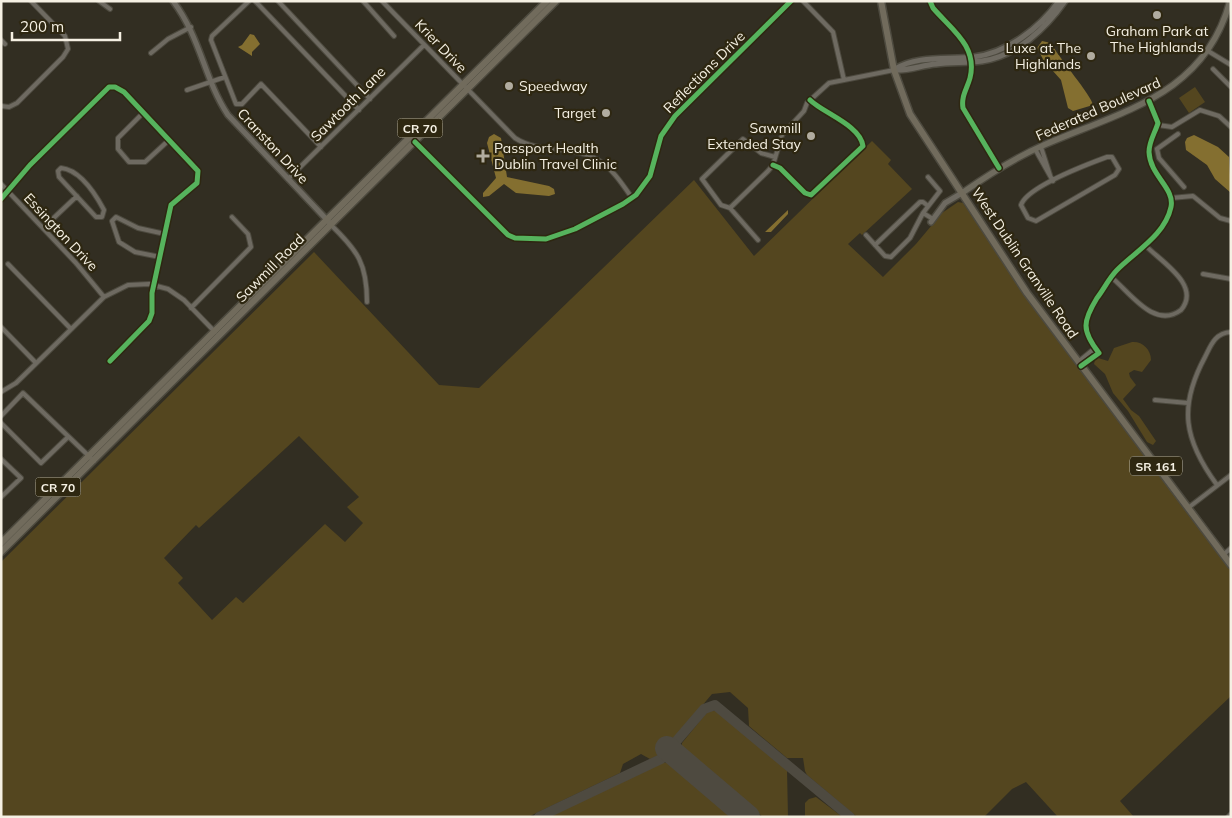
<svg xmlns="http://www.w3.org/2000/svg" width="1232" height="818" font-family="Mulish,sans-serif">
<rect width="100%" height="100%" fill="#322e22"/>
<!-- green -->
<path fill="#54461f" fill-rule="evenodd" d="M1195,87L1205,102L1189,113L1179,98Z
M872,141L891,160L888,164L912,189L862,235L860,233L848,244L883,277L916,244L942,213L958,202L963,203L1053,334L1231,569V696L1120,801L1134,817H1058L1026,782L1012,789L984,817H857L807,775L805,771L803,758H787L749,726L748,708L730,692L712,694L661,754L650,759L641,754L623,764L620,773L528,817H1V562L314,252L439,385L479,388L694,180L754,256ZM299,436L359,497L347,507L363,523L345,542L325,524L243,603L236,597L212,620L178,583L183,578L164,558L196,525L199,528Z
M1132,342C1142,341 1151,349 1151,360L1142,372L1134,370L1129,373L1130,377L1136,385L1123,399L1131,410L1139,416L1156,441L1153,445L1147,442L1128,411L1113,393L1105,374L1094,364L1095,360L1098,358L1108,361L1114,348Z
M708,711H718L787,769L788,817H763L682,749V743Z
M662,762L673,764L736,817H548Z
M816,797L840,815L843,817H805V803L809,799Z"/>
<!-- water -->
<path fill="#846f30" d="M250,34L254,35L260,44L252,52V56L238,47L242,45Z
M1042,41L1051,43C1058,57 1092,96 1093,105L1073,111L1068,108L1061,80L1044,61L1037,48Z
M494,134L501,138L507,177L549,186L554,189L555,194L549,196L516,193L504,184L489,196L483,197V193L496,178L487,143L489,137Z
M1194,135L1218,147L1229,157L1231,193L1215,179L1207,165L1186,150L1185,142L1187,138Z
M788,210V214L771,232H765Z"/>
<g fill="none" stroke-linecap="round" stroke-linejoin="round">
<!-- taxiway -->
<path stroke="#4e4a40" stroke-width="10" d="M539,817L661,759L704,709L715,705L850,817"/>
<!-- runway -->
<path stroke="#4e4a40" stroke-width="24" d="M667,748L748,817"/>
<!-- minor casing -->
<g stroke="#4d4a3f" stroke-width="6">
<path id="minor" d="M99,1L110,9
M249,1L212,36L211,40L236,104H242L261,84L321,147
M255,1L359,110
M278,1L370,99
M363,1L394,36
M382,1L515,138C539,154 573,145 598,160C612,168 623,185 632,198
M803,1L833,32L844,80
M930,1L933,8C951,29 978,46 970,78C967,89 961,96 963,108L999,168
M1,40L5,44
M1208,51L1231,65
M151,53L168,39L191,27
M1213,69L1231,87
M187,90L225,77
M1,106L9,107L17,103L63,57L68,49L65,36L31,1
M143,113L118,138V149L129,162H145L169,140
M1158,125L1172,127L1200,110L1219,116L1231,127
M313,138L351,101
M415,142L508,235L515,238L546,239L575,229L623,204L636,195L650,176L661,136L675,116L791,1
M1041,147L1050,175
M1035,149L1053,181
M1157,149L1159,158L1184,187
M1157,149L1178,134
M1107,157H1112L1119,169L1115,175L1036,221L1028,218L1021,205C1027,187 1088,164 1107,157Z
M773,165L780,168L805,193L811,195L863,146C860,125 823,113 810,100
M61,168C81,170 96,195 104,210L102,217H96L59,177L58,171Z
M928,177L940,191L923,213L933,219
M288,179L424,45
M1,184L76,263L104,297
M1171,198L1193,196L1220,218L1231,221
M1,199L30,165L109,87H115L124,92L198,171L197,183L171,205L152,293V313L149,321L110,361
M730,208L768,171L773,165L782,135L804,111L807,103L829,83L894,70
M331,225C358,251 367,264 367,302
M43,228L77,196
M866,235L885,256L891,257L910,238L923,213
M758,240L730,208L721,205L702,179L743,139L761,153L775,157
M875,245L920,202H923L928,206
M160,257L135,252L119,242L112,221L116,217L138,228L165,234
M8,264L71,329
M1203,274L1231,279
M1111,277C1130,292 1154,330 1181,310C1202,285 1160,261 1145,245
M191,308L251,247L248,234L232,217
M1,327L36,363
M1078,362L1095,348
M1081,366L1099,353C1081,330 1083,321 1097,298C1104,289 1109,278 1117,270C1136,251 1165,235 1171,207C1175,188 1150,176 1149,152C1149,141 1155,133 1158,123L1149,101
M1,392L16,383L104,297L128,285L149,284L168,289L184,300L215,332
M1155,400L1188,403
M1,416L23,393L94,461
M1,423L41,463L67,438
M1,459L21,478L1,497
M1217,485C1184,440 1178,407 1205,357C1211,345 1215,333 1231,332
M1188,508L1231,475
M1223,555L1231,548
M1228,817L1231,814"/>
</g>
<!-- tertiary casing -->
<g stroke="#4d4a3f" stroke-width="8">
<path id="tertiary" d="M173,1C201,38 204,79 228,115L329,222
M895,69C917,55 948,60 974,57C1007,53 1040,28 1059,1
M894,70C909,71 922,65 936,64C952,62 967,63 982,61C1017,56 1046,28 1065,1
M931,222L945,203L962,193"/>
</g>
<!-- secondary casing -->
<g stroke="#4d4a3f" stroke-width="8">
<path id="secondary" d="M962,193C988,175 1014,158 1044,145C1122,111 1205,95 1230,1"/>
</g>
<!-- primary casing -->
<g stroke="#4d4a3f" stroke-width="9">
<path id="primary" d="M881,1L894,70L910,114L1027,293L1231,565
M1,543L547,1
M1,552L556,1"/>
</g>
<!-- minor -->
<use href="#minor" stroke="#6e6a61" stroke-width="4"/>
<!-- tertiary -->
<use href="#tertiary" stroke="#6e6a61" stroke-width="5"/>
<!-- secondary -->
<use href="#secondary" stroke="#6f6b5e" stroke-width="5.5"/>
<!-- primary -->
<use href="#primary" stroke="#716b5c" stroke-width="6"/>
<!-- cycleway casing -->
<g stroke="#2e2711" stroke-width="8">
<path id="cycleway" d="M930,1L933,8C951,29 978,46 970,78C967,89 961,96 963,108L999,168
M415,142L508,235L515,238L546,239L575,229L623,204L636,195L650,176L661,136L675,116L791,1
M773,165L780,168L805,193L811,195L863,146C860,125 823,113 810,100
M1,199L30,165L109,87H115L124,92L198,171L197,183L171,205L152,293V313L149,321L110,361
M1081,366L1099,353C1081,330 1083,321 1097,298C1104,289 1109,278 1117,270C1136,251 1165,235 1171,207C1175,188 1150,176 1149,152C1149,141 1155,133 1158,123L1149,101"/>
</g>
<!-- cycleway -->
<use href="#cycleway" stroke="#56b35d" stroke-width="5"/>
</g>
<!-- markers -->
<g fill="#b1ac9f" stroke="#2e2711" stroke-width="2">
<circle cx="1157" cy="15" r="5"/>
<circle cx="1091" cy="56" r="5"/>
<circle cx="509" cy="86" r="5"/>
<circle cx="606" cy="113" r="5"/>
<circle cx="811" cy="136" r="5"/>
<path d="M480.5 148.5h5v5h5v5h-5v5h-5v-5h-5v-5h5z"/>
</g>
<g text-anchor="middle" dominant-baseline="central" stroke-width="4.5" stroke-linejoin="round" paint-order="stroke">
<!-- shield labels -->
<g fill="#2e2711" stroke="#b9b4a4" stroke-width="1">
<rect x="397.5" y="118.5" width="45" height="19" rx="4"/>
<rect x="1130" y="456.5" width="52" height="19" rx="4"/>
<rect x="35.5" y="477.5" width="45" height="19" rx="4"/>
</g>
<g font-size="12" font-weight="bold" fill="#f5f0e3">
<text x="420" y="128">CR 70</text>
<text x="1156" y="466">SR 161</text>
<text x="58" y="487">CR 70</text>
</g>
<!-- poi labels -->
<g font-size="14" fill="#f5f0e3" stroke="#2e2711" text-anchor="end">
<text x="1157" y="31" text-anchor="middle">Graham Park at<tspan x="1157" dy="16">The Highlands</tspan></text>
<text x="1081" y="48">Luxe at The<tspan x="1081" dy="16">Highlands</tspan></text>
<text x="519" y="86" text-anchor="start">Speedway</text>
<text x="596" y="113">Target</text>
<text x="801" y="128">Sawmill<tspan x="801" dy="16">Extended Stay</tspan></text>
<text x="494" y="148" text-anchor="start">Passport Health<tspan x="494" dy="16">Dublin Travel Clinic</tspan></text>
</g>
<!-- street labels -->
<g font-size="14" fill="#f5f0e3" stroke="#2e2711">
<text transform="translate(441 46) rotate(46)">Krier Drive</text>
<text transform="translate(704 72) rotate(-45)">Reflections Drive</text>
<text transform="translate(348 104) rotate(-45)">Sawtooth Lane</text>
<text transform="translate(1098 109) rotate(-24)">Federated Boulevard</text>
<text transform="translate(273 146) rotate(47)">Cranston Drive</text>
<text transform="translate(61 232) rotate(47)">Essington Drive</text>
<text transform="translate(1025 263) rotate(56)">West Dublin Granville Road</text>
<text transform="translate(270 268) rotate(-45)">Sawmill Road</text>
</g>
</g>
<!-- border -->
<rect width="1232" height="818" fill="none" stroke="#f5f0e3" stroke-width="5"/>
<!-- scale -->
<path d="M12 32v8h108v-8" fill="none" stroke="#f5f0e3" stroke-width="2.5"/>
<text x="20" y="32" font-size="15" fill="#f5f0e3" stroke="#2e2711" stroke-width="4" paint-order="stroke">200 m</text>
</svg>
